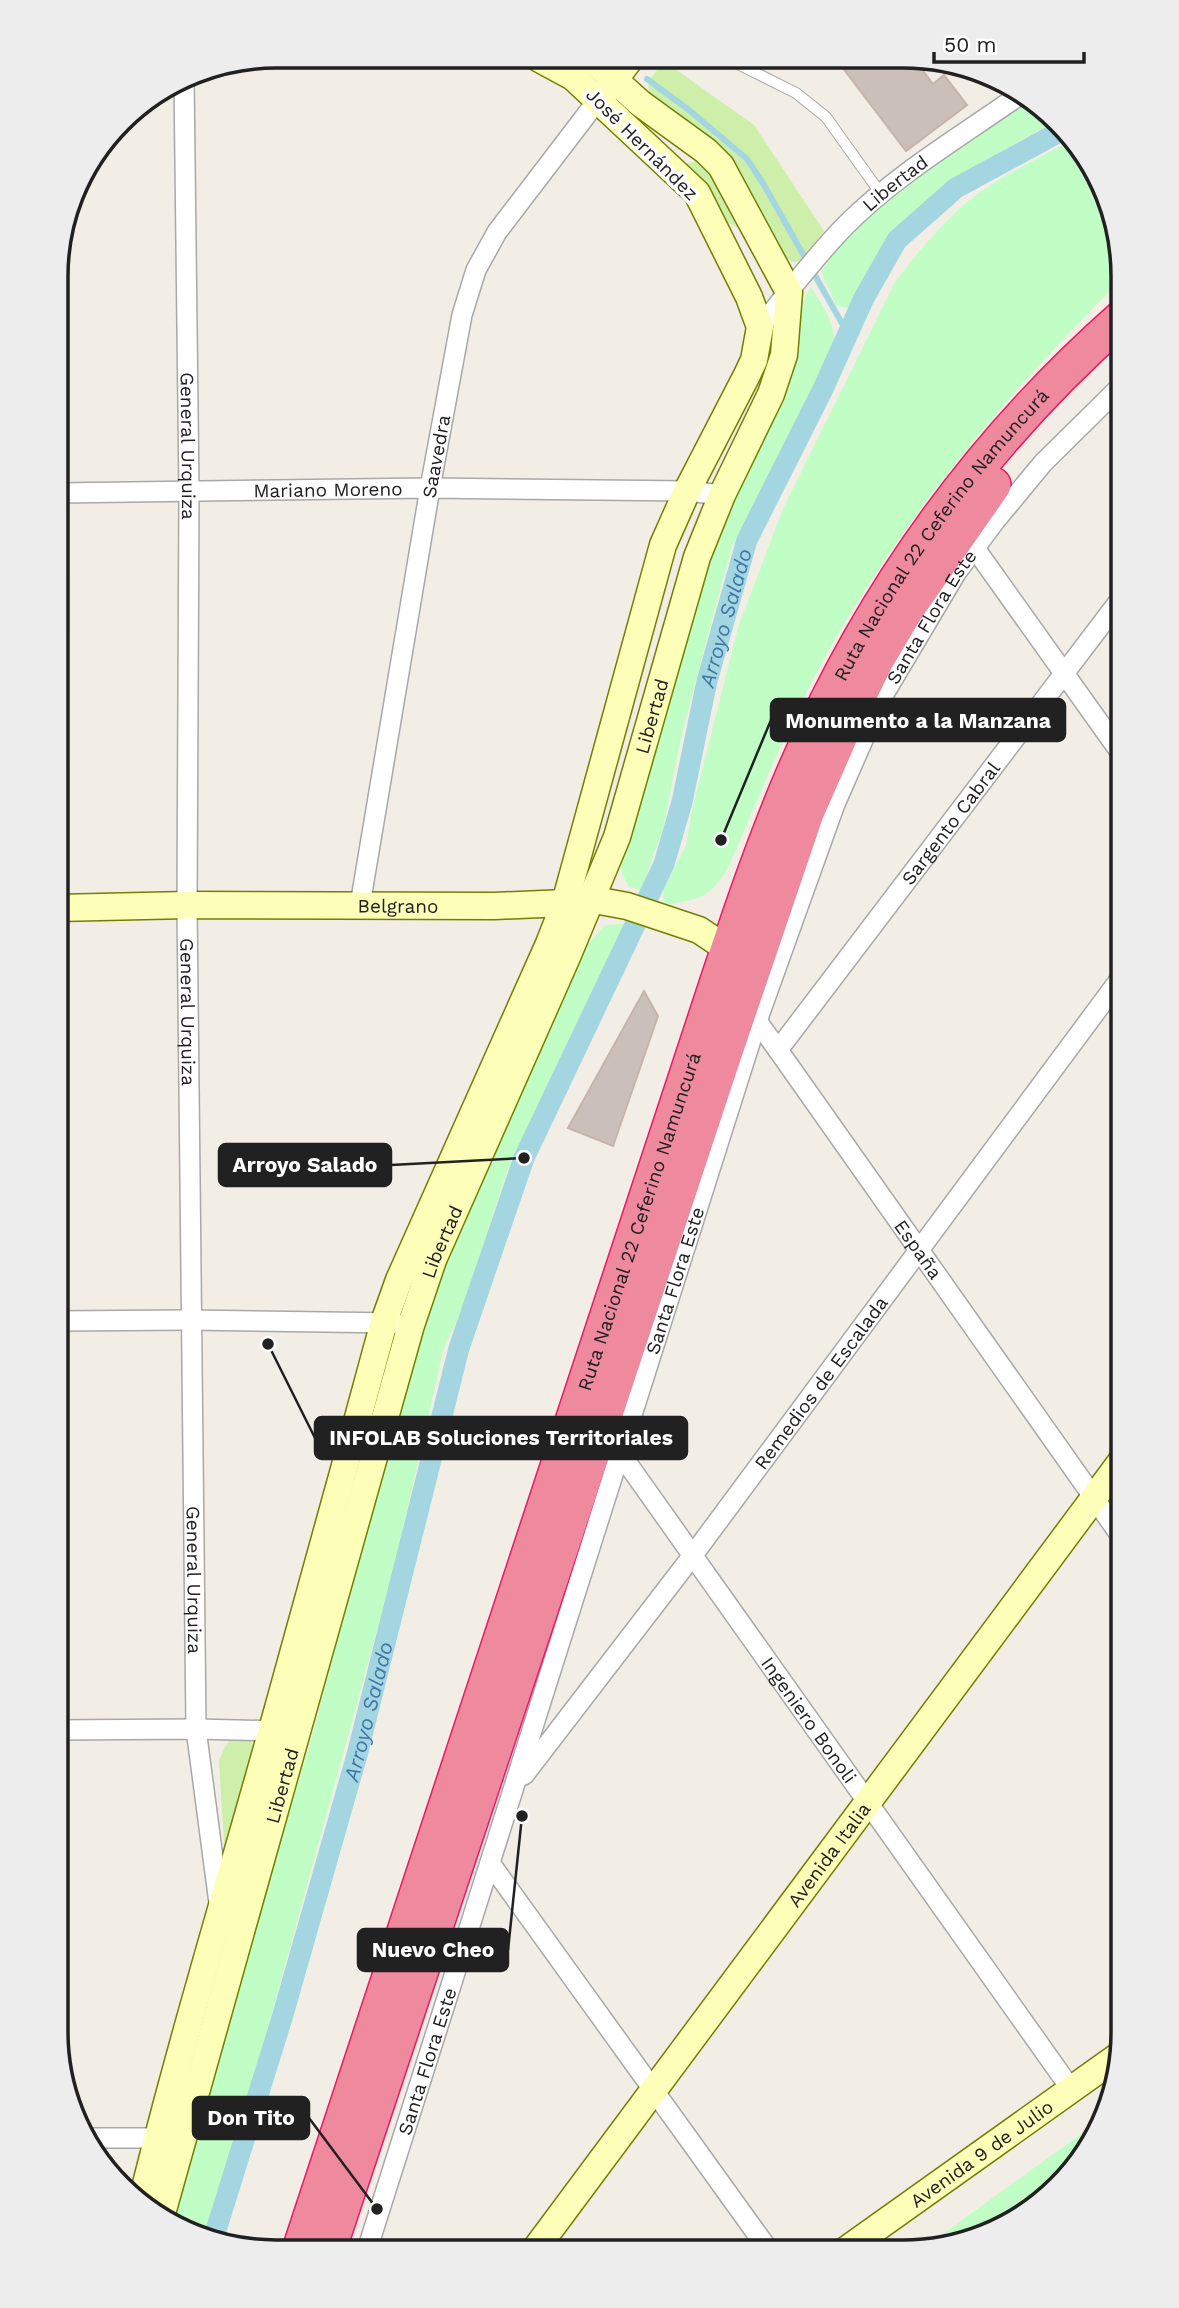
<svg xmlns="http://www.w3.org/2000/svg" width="1179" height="2308" font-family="'Work Sans',sans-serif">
<rect width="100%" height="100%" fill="#f2eee6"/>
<!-- grass -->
<path fill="#cdefa9" d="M664,61L754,125L824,231L801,261L793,262L785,257L650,100L648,82Z
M702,160L709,165L744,230L726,222L706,182L684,164Z
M248,1737L254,1746L228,1844L224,1842L219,1761L224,1749L231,1738Z"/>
<!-- park -->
<path fill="#c1fec5" d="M1026,100L1048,111L1056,122C993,152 909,206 872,266C863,279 857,295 851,309L836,305L821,271L852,229L897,189Z
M1069,142L1111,206L1123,278C1004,395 890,533 812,681C781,741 756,804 729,866C709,899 701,899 664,905L663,891L686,845L692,810L739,624L783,509L895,282C913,258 933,234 955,213C986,183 1031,162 1069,142Z
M811,287C838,330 844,341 816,386L731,549L682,733L663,829L641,890L629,887L621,872L622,856L707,561L777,410L792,362L804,299Z
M621,924L634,927L602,975L509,1166L459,1317L444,1347L393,1572L210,2239L179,2229L169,2223L232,1999L309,1747L428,1303L582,951L605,925Z
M1106,2116L1077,2166L1025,2215L973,2240L922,2249Z"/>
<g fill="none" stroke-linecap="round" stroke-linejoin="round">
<!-- stream -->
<path stroke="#a4d6e2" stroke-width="6" d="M647,79L689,110L747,159L764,185L848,334"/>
<!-- canal -->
<path stroke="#a4d6e2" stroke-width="21" id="s1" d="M213,2240L282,2018L357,1755L459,1348L524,1158L664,864L682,802L707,681L747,540L823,389L864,298L897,240L956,188L1061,131"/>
</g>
<!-- building -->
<path fill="#cac0b9" stroke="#c5b4a7" stroke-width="2" d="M836,59L915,60L933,84L944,75L967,105L906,151Z
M644,991L658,1016L613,1146L568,1128Z"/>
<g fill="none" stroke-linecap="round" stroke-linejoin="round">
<!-- lane casing -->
<g stroke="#a8a8a8" stroke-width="12">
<path id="lane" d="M728,59L796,93L826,117L881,194"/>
</g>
<!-- street casing -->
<g stroke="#a8a8a8" stroke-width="22">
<g id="street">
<path id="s2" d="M184,78L189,492L187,905L196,1729L219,1903"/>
<path id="s3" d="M760,327C789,292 815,256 847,224C897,174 960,137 1018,96"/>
<path id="s4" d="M58,493L430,488L687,491L722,495"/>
<path d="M974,547L1123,756"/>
<path id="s5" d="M360,905L430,488L462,315L476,270L497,232L597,101"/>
<path id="s6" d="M754,1012L757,1021L778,1050L1123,1539"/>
<path id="s7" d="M778,1050L1123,596"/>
<path d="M57,1321L190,1320L396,1323"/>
<path id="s8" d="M620,1453L1071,2089"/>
<path d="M56,1730L196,1729L283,1731"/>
<path id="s9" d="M524,1775L693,1555L1123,975"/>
<path d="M490,1863L770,2252"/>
<path d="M92,2138H157"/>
<path id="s10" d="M367,2250L757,1021L835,804L881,699L956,573L995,521L1043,463L1123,384"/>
</g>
</g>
<!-- secondary casing -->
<g stroke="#747f00" stroke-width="29">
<g id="secondary">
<path d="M604,93L631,58"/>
<path id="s11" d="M57,908L187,905L495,906L565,903L589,899L627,906L699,930L729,950"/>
<path d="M141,2204C180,2045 228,1888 272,1730C310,1595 347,1458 384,1322L399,1280L548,946L565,903L663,545L687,491L747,375L754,360L760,327L749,297L697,193L573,77L538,58"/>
<path id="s12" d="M161,2217L411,1325L433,1260L567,957L617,837L697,557L722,495L771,394L784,355L789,292L721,166L706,151L640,103L590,58"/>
<path id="s13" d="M534,2251L1123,1459"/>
<path id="s14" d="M843,2252L1121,2054"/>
</g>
</g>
<!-- highway casing -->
<g stroke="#e91a66" stroke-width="38">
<g id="highway">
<path id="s15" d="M300,2250L699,1039C729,948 758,857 796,769C872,593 979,444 1123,317"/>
<path d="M328,2250L724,1054L806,813L850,713L876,660L905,611L993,485"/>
</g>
</g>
<!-- lane -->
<use href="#lane" stroke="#fff" stroke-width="10"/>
<!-- street -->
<use href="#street" stroke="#fff" stroke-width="19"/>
<!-- secondary -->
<use href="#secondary" stroke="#fdfeb8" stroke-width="26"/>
<!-- highway -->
<use href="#highway" stroke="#ee899e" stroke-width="35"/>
</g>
<g text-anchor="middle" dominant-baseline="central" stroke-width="7" stroke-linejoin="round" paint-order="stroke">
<!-- street labels -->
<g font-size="19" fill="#212121" stroke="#fff">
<text transform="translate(642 144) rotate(45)">José Hernández</text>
<text stroke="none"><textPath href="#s3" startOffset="198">Libertad</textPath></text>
<text stroke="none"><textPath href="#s2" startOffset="368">General Urquiza</textPath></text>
<text stroke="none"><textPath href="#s5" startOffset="455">Saavedra</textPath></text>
<text stroke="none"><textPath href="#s4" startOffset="270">Mariano Moreno</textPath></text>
<text stroke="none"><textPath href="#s15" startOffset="1839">Ruta Nacional 22 Ceferino Namuncurá</textPath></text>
<text stroke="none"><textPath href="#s10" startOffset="1731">Santa Flora Este</textPath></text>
<text stroke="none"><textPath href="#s12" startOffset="1582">Libertad</textPath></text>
<text stroke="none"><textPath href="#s7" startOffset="285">Sargento Cabral</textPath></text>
<text stroke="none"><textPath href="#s11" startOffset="341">Belgrano</textPath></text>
<text stroke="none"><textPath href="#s2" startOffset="934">General Urquiza</textPath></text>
<text stroke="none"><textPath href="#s15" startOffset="1083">Ruta Nacional 22 Ceferino Namuncurá</textPath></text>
<text stroke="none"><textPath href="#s12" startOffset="1015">Libertad</textPath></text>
<text stroke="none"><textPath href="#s6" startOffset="289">España</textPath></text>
<text stroke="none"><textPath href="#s10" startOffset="1017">Santa Flora Este</textPath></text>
<text stroke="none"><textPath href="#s9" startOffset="492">Remedios de Escalada</textPath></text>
<text stroke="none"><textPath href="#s2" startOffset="1502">General Urquiza</textPath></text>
<text stroke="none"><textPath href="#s8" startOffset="327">Ingeniero Bonoli</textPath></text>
<text stroke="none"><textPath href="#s12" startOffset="448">Libertad</textPath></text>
<text stroke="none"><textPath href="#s13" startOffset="494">Avenida Italia</textPath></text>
<text stroke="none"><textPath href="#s10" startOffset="198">Santa Flora Este</textPath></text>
<text stroke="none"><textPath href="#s14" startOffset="170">Avenida 9 de Julio</textPath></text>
</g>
<!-- water labels -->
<g font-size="21" font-style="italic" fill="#3f76a8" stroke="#fff">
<text stroke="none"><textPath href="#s1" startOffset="1706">Arroyo Salado</textPath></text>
<text stroke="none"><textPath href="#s1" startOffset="551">Arroyo Salado</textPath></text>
</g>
</g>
<!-- crop -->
<path d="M0 0H1179V2308H0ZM276 68H903A208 208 0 0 1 1111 276V2032A208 208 0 0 1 903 2240H276A208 208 0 0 1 68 2032V276A208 208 0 0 1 276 68Z" fill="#ededed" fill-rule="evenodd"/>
<path fill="none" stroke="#212121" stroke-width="3.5" d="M276 68H903A208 208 0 0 1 1111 276V2032A208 208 0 0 1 903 2240H276A208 208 0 0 1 68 2032V276A208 208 0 0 1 276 68Z"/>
<!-- callouts -->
<path fill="none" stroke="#212121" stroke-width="2.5" d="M721 840L771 720M524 1158L391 1165M268 1344L315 1438M522 1816L508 1950M377 2209L309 2118"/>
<g fill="#212121" stroke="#fff" stroke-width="2.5">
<circle cx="721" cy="840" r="7"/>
<circle cx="524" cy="1158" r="7"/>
<circle cx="268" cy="1344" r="7"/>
<circle cx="522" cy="1816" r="7"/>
<circle cx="377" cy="2209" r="7"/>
</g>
<g fill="#212121" stroke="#212121" stroke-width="2.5">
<rect x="771" y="699" width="294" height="42" rx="7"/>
<rect x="219" y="1144" width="172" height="42" rx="7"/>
<rect x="315" y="1417" width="372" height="42" rx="7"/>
<rect x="358" y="1929" width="150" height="42" rx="7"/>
<rect x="193" y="2097" width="116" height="42" rx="7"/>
</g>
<g font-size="21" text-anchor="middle" font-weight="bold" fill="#fff">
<text x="918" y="728">Monumento a la Manzana</text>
<text x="305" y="1172">Arroyo Salado</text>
<text x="501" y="1445">INFOLAB Soluciones Territoriales</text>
<text x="433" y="1957">Nuevo Cheo</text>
<text x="251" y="2125">Don Tito</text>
</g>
<!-- scale -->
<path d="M934 52v10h150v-10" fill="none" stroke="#212121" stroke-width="3.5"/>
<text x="944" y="52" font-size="21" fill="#212121" stroke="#ffffff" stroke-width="5" paint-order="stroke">50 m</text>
</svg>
